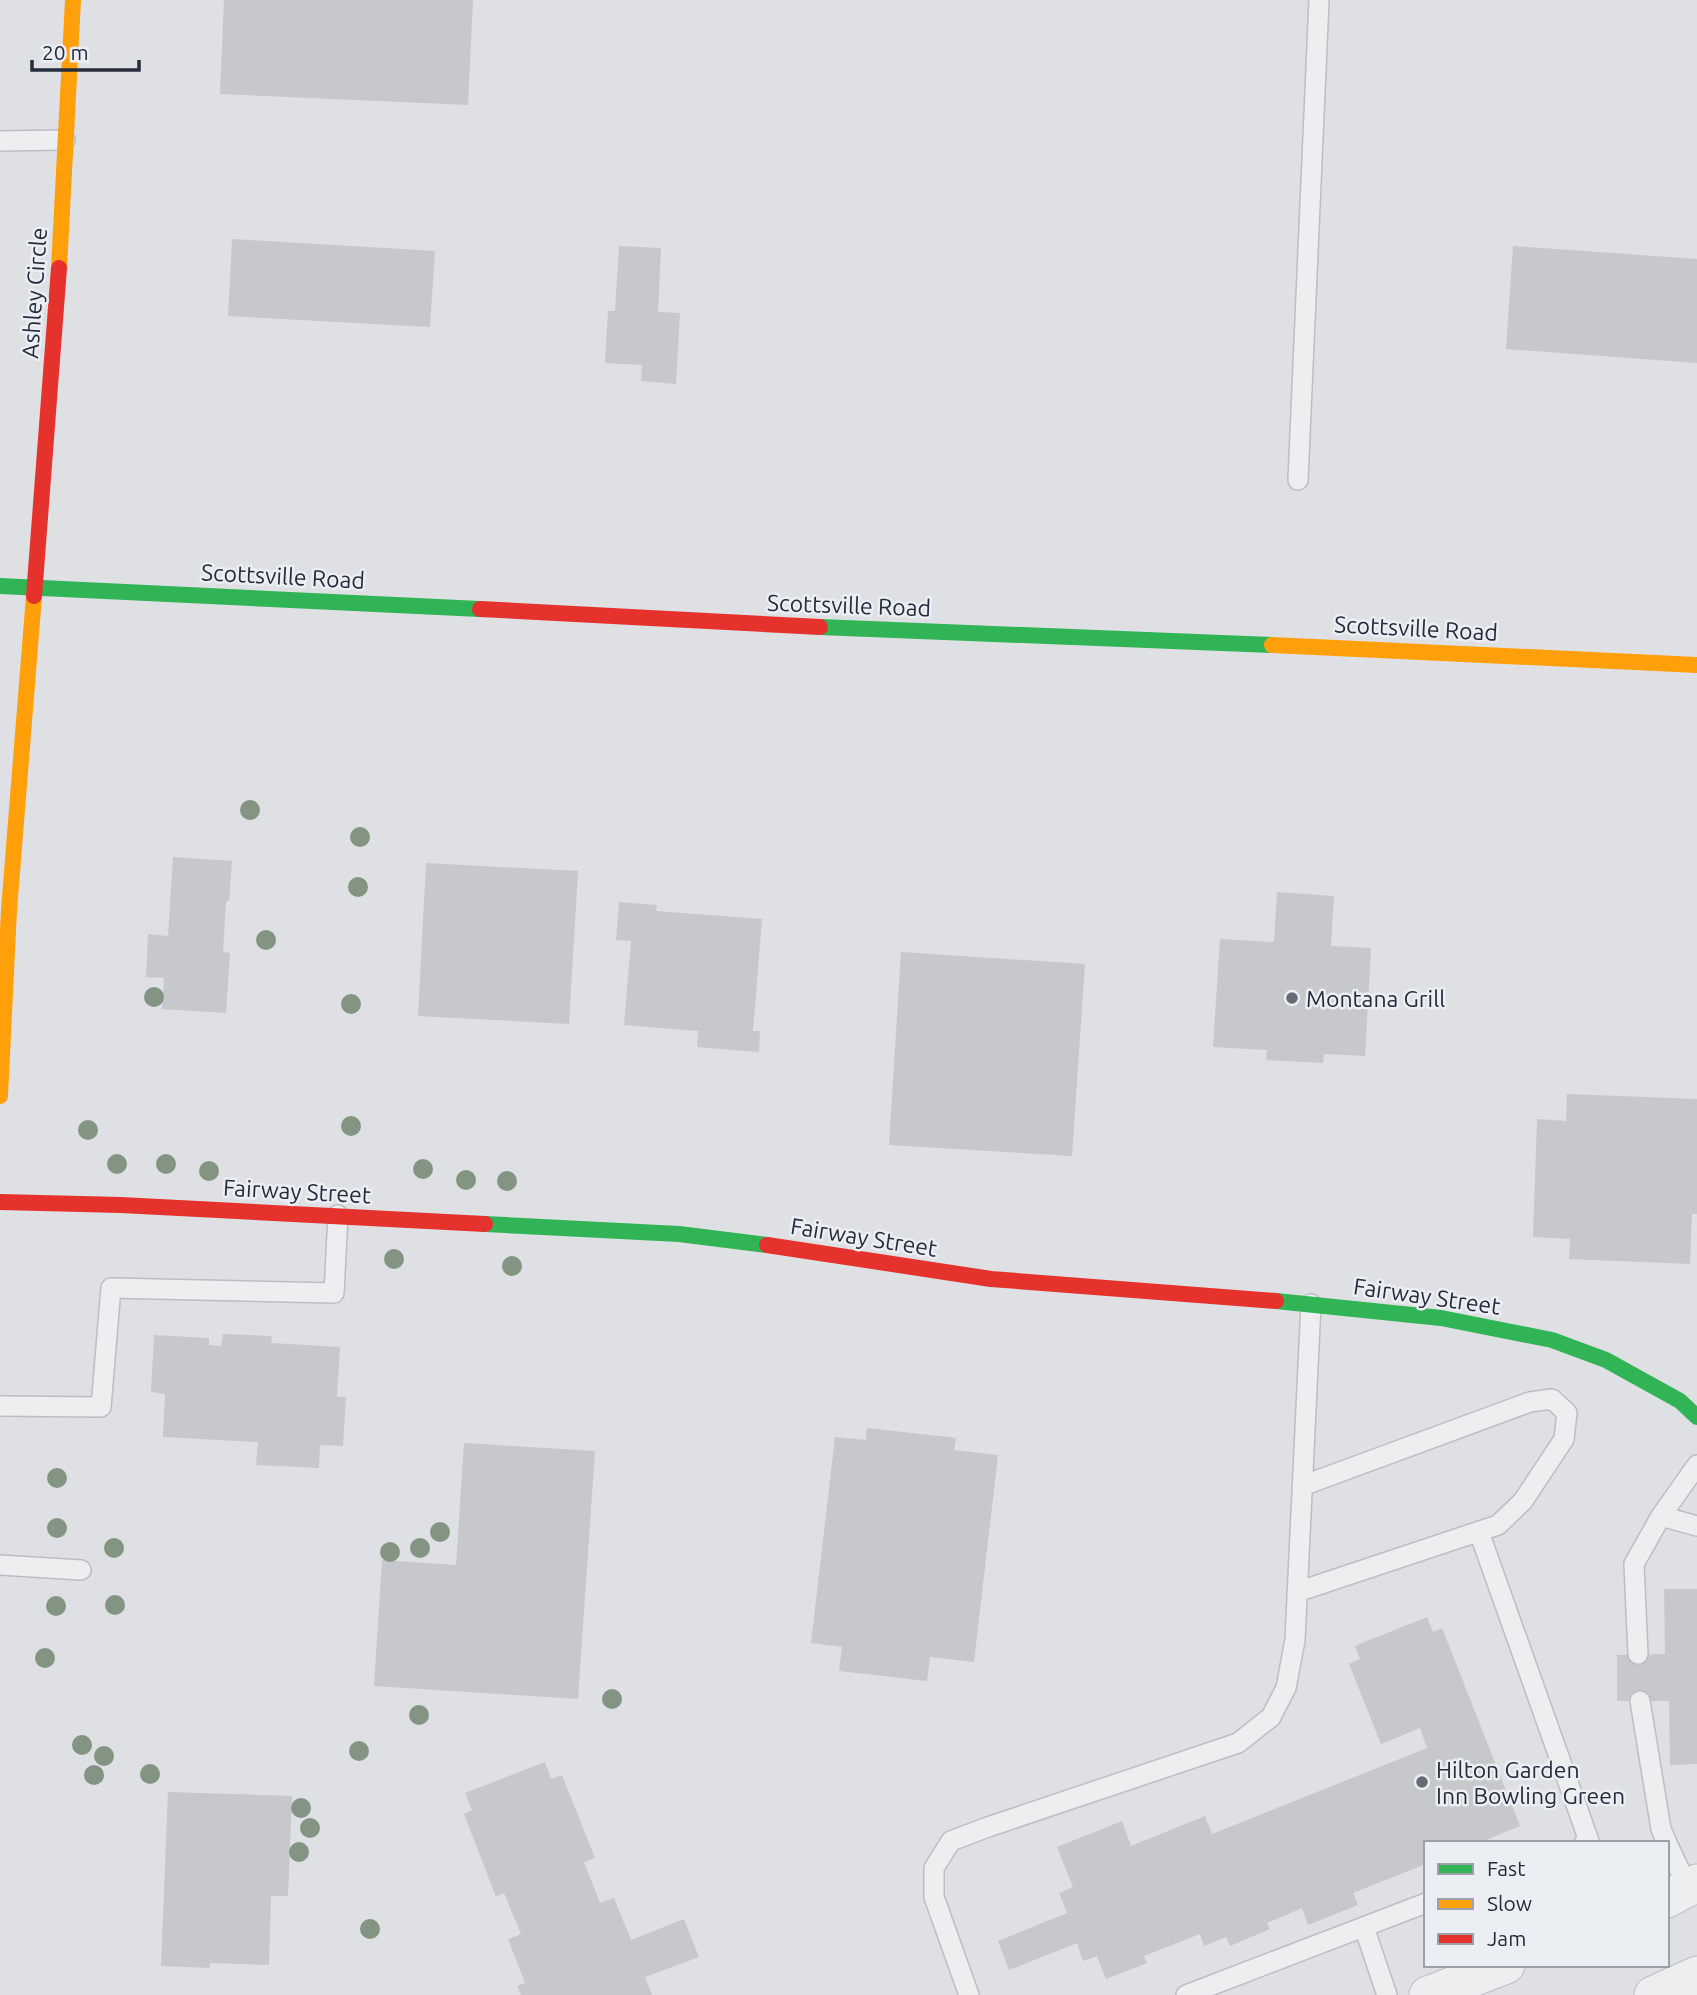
<svg xmlns="http://www.w3.org/2000/svg" width="1697" height="1995" font-family="Ubuntu,sans-serif">
<rect width="100%" height="100%" fill="#dee0e3"/>
<!-- building -->
<path fill="#c6c8cb" d="M224,0H473L468,105L220,94Z
M232,239L435,251L430,327L228,316Z
M619,246L661,248L658,312L680,313L676,384L641,381L642,365L605,363L608,311H615Z
M1513,246L1697,259V363L1506,349Z
M173,857L232,861L229,901H226L223,952L230,953L226,1013L162,1009L164,978L146,977L148,934L168,936Z
M426,863L578,871L569,1024L418,1016Z
M1277,892L1334,896L1331,946L1371,948L1365,1056L1324,1054L1323,1063L1266,1060L1267,1050L1213,1047L1220,939L1274,942Z
M619,902L657,905L656,911L762,919L753,1031H760L759,1052L697,1047L698,1031L624,1025L631,941L616,940Z
M901,952L1085,964L1072,1156L889,1145Z
M1567,1094L1697,1099V1214H1692L1690,1264L1569,1259L1570,1239L1533,1237L1537,1119L1566,1121Z
M223,1334L272,1336L271,1343L340,1347L337,1397H346L343,1446L320,1445L319,1468L256,1465L258,1442L163,1437L165,1394L151,1392L154,1335L209,1338V1345L221,1346Z
M867,1428L956,1438L954,1450L998,1455L974,1662L930,1657L927,1681L839,1671L842,1647L811,1643L835,1437L866,1440Z
M464,1443L595,1451L578,1699L374,1686L382,1560L456,1565Z
M1664,1589H1697V1764L1670,1765L1669,1701H1617V1655L1665,1654Z
M1427,1617L1433,1632L1442,1628L1520,1826L1479,1843H1426V1864L1353,1893L1358,1905L1308,1925L1302,1908L1267,1923L1270,1929L1230,1946L1226,1937L1204,1946L1200,1934L1144,1956L1147,1963L1106,1979L1097,1956L1083,1961L1077,1943L1009,1970L998,1941L1067,1913L1059,1893L1073,1887L1057,1847L1122,1821L1131,1846L1205,1816L1212,1834L1427,1748L1420,1728L1381,1744L1349,1664L1360,1659L1355,1646Z
M545,1762L551,1779L562,1775L595,1858L584,1862L600,1903L614,1898L631,1940L684,1919L699,1957L645,1977L652,1995H521L517,1986L525,1983L508,1939L521,1934L504,1893L496,1897L464,1814L472,1810L465,1793Z
M168,1792L292,1796L288,1896H271L269,1965L210,1963V1968L161,1966Z"/>
<g fill="none" stroke-linecap="round" stroke-linejoin="round">
<!-- lane casing -->
<g stroke="#bcbec1" stroke-width="22">
<path id="lane" d="M0,141L65,140
M1298,480L1319,0
M0,1406L101,1407L111,1288L334,1293L338,1215
M1661,1516L1697,1526
M1479,1532L1589,1841L1584,1843
M0,1565L81,1570
M1297,1592L1498,1525L1523,1501L1564,1439L1567,1413L1552,1399L1530,1402L1302,1486
M1638,1654L1634,1564L1661,1516L1697,1465
M1640,1701L1661,1829L1667,1843
M1667,1843L1688,1888
M1364,1927L1387,1995
M969,1995L934,1897V1868L951,1841L988,1827L1238,1743L1271,1717L1286,1688L1295,1640L1311,1304
M1186,1995L1426,1903"/>
</g>
<!-- street casing -->
<g stroke="#bcbec1" stroke-width="39">
<path id="street" d="M1667,1899L1697,1883
M1428,1995L1506,1965
M1653,1995L1697,1975"/>
</g>
<!-- lane -->
<use href="#lane" stroke="#edeef0" stroke-width="19"/>
<!-- street -->
<use href="#street" stroke="#edeef0" stroke-width="37"/>
<!-- fast -->
<path stroke="#30b455" stroke-width="16" d="M0,586L480,609
M820,627L1272,645
M485,1224L679,1234L767,1245
M1276,1301L1441,1318L1552,1340L1606,1360L1680,1401L1697,1417"/>
<!-- slow -->
<path stroke="#ff9f0a" stroke-width="16" d="M59,268L73,0
M1272,645L1697,665
M0,1096L9,910L34,596"/>
<!-- jam -->
<path stroke="#e5322d" stroke-width="16" d="M34,596L59,268
M480,609L820,627
M0,1202L121,1205L485,1224
M767,1245L991,1279L1276,1301"/>
</g>
<!-- trees -->
<g fill="#839483">
<circle cx="250" cy="810" r="10"/>
<circle cx="360" cy="837" r="10"/>
<circle cx="358" cy="887" r="10"/>
<circle cx="266" cy="940" r="10"/>
<circle cx="154" cy="997" r="10"/>
<circle cx="351" cy="1004" r="10"/>
<circle cx="351" cy="1126" r="10"/>
<circle cx="88" cy="1130" r="10"/>
<circle cx="117" cy="1164" r="10"/>
<circle cx="166" cy="1164" r="10"/>
<circle cx="423" cy="1169" r="10"/>
<circle cx="209" cy="1171" r="10"/>
<circle cx="466" cy="1180" r="10"/>
<circle cx="507" cy="1181" r="10"/>
<circle cx="394" cy="1259" r="10"/>
<circle cx="512" cy="1266" r="10"/>
<circle cx="57" cy="1478" r="10"/>
<circle cx="57" cy="1528" r="10"/>
<circle cx="440" cy="1532" r="10"/>
<circle cx="114" cy="1548" r="10"/>
<circle cx="420" cy="1548" r="10"/>
<circle cx="390" cy="1552" r="10"/>
<circle cx="115" cy="1605" r="10"/>
<circle cx="56" cy="1606" r="10"/>
<circle cx="45" cy="1658" r="10"/>
<circle cx="612" cy="1699" r="10"/>
<circle cx="419" cy="1715" r="10"/>
<circle cx="82" cy="1745" r="10"/>
<circle cx="359" cy="1751" r="10"/>
<circle cx="104" cy="1756" r="10"/>
<circle cx="150" cy="1774" r="10"/>
<circle cx="94" cy="1775" r="10"/>
<circle cx="301" cy="1808" r="10"/>
<circle cx="310" cy="1828" r="10"/>
<circle cx="299" cy="1852" r="10"/>
<circle cx="370" cy="1929" r="10"/>
</g>
<!-- markers -->
<g fill="#666b76" stroke="#ebeef3" stroke-width="2.5">
<circle cx="1292" cy="998" r="7"/>
<circle cx="1422" cy="1782" r="7"/>
</g>
<g text-anchor="middle" dominant-baseline="central" stroke-width="5" stroke-linejoin="round" paint-order="stroke">
<!-- street labels -->
<g font-size="23" fill="#262c3b" stroke="#ebeef3">
<text transform="translate(34 293) rotate(-86)">Ashley Circle</text>
<text transform="translate(283 576) rotate(3)">Scottsville Road</text>
<text transform="translate(849 605) rotate(2)">Scottsville Road</text>
<text transform="translate(1416 628) rotate(3)">Scottsville Road</text>
<text transform="translate(297 1191) rotate(3)">Fairway Street</text>
<text transform="translate(864 1237) rotate(9)">Fairway Street</text>
<text transform="translate(1427 1296) rotate(8)">Fairway Street</text>
</g>
<!-- poi labels -->
<g font-size="23" fill="#262c3b" stroke="#ebeef3" text-anchor="start">
<text x="1306" y="998">Montana Grill</text>
<text x="1436" y="1769">Hilton Garden<tspan x="1436" dy="26">Inn Bowling Green</tspan></text>
</g>
</g>
<!-- legend -->
<rect x="1424" y="1841" width="245" height="126" fill="#ebeef3" stroke="#9ca0a9" stroke-width="2"/>
<rect x="1438" y="1864" width="35" height="10" fill="#30b455" stroke="#9ca0a9" stroke-width="2"/>
<text x="1487" y="1876" font-size="21" fill="#262c3b">Fast</text>
<rect x="1438" y="1899" width="35" height="10" fill="#ff9f0a" stroke="#9ca0a9" stroke-width="2"/>
<text x="1487" y="1911" font-size="21" fill="#262c3b">Slow</text>
<rect x="1438" y="1934" width="35" height="10" fill="#e5322d" stroke="#9ca0a9" stroke-width="2"/>
<text x="1487" y="1946" font-size="21" fill="#262c3b">Jam</text>
<!-- scale -->
<path d="M32 60v10h107v-10" fill="none" stroke="#262c3b" stroke-width="3.5"/>
<text x="42" y="60" font-size="21" fill="#262c3b" stroke="#ebeef3" stroke-width="5" paint-order="stroke">20 m</text>
</svg>
